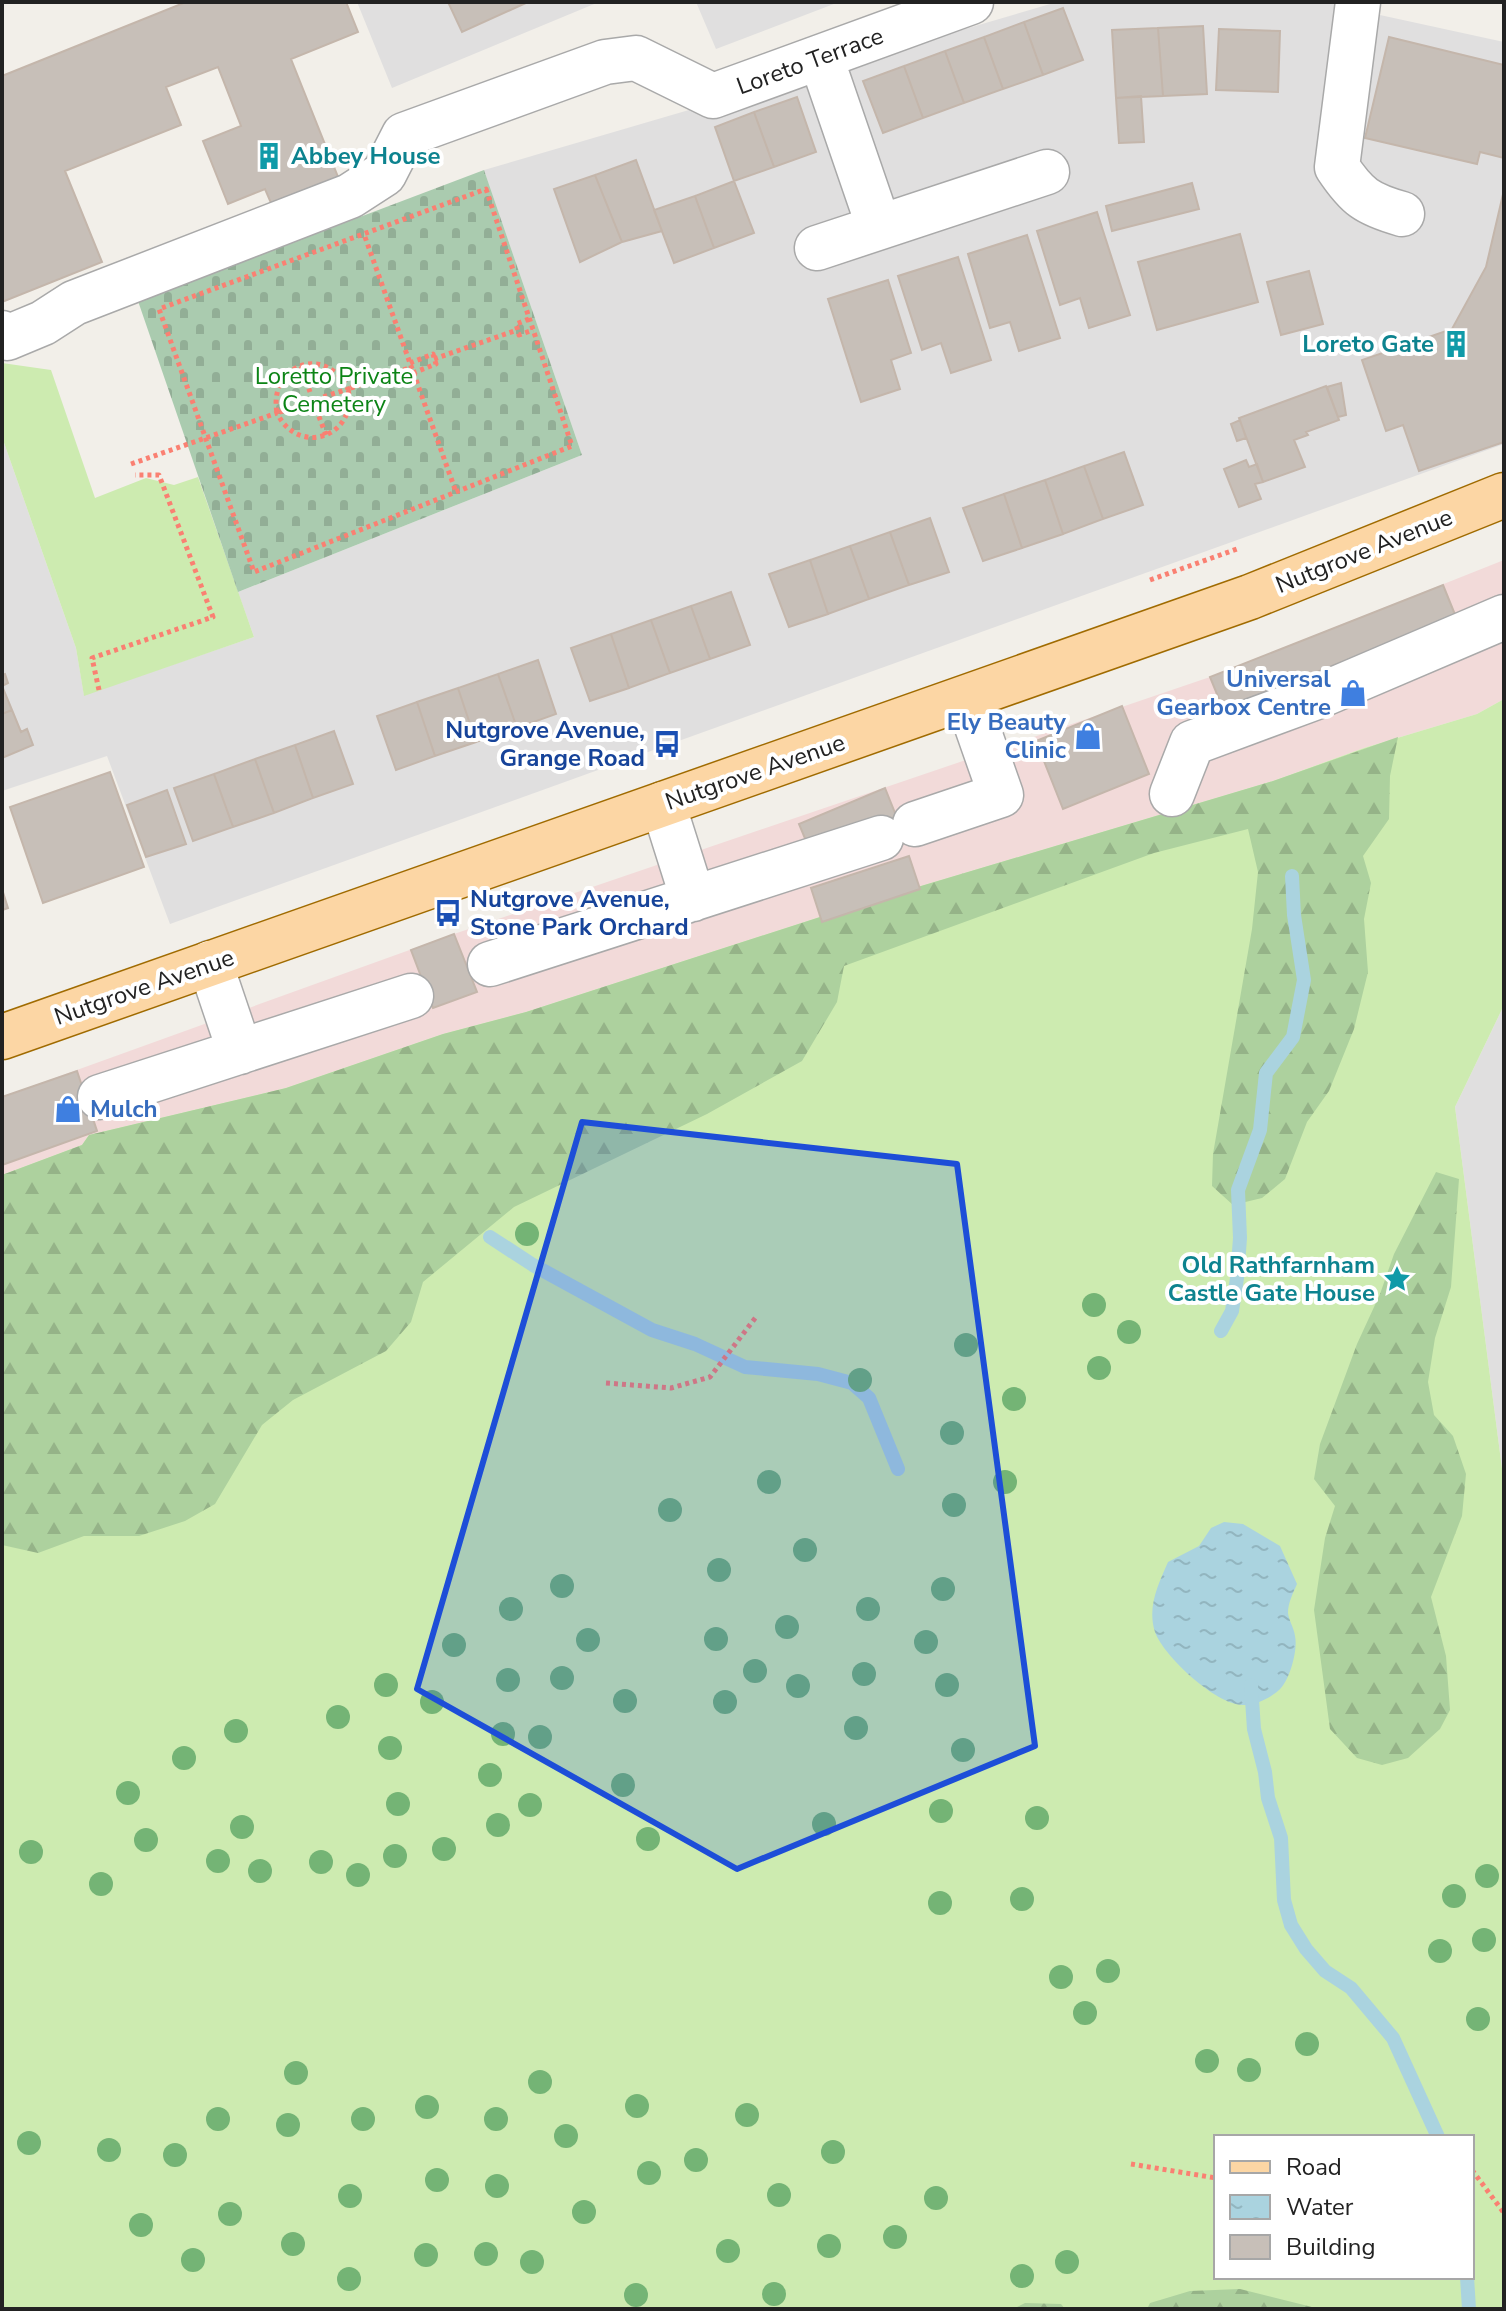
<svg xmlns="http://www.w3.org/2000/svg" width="1506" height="2311" font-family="'Nunito Sans',sans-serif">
<defs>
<pattern id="forest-firs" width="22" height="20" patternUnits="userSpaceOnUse" patternTransform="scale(2)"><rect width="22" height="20" fill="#add19e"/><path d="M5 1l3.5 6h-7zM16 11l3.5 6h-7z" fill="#95b388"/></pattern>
<pattern id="cemetery-stones" width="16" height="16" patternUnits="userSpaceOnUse" patternTransform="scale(2)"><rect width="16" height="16" fill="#aacbaf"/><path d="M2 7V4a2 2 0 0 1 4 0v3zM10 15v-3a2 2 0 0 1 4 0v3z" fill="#92ae96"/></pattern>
<pattern id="water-ripples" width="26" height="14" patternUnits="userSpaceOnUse" patternTransform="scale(2)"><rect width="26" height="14" fill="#aad3df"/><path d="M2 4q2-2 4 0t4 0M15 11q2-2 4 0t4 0" fill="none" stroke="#92b5bf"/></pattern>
</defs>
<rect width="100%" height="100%" fill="#f2efe9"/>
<!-- residential -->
<path fill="#e0dfdf" d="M357,2H599L392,88Z
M696,2H839L716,49Z
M1057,2H1333L1357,10L1504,42V444L170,924L107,756L2,791V437L76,648L84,695L254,637L238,592L582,455L484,170Z
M1504,1005V1484L1455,1107Z"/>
<!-- commercial -->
<path fill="#f2dad9" d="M1504,560V699L1477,714L1364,748L1273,781L854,906L526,1012L443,1034L286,1088L89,1135L82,1145L2,1175V1097L454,934L1210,677Z"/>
<!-- grass -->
<path fill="#cdebb0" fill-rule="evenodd" d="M2,363L51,370L95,498L146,478L174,485L198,477L254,637L84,696L76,648L2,437Z
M1504,699V1005L1455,1107L1504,1484V2309H2V1175L82,1145L89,1135L286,1088L443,1034L526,1012L854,906L1273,781L1364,748L1477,714ZM1216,2137H1472V2277H1216Z"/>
<!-- forest -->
<path fill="url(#forest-firs)" d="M1398,737L1390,776L1389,819L1363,856L1371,883L1364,919L1368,972L1354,1029L1329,1091L1307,1122L1285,1179L1262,1198L1233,1205L1212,1186L1213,1154L1252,929L1258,872L1248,829L1154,853L844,966L837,1002L802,1061L707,1114L514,1207L423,1282L411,1322L386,1351L293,1400L262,1425L215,1504L185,1521L139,1536H84L38,1553L2,1545V1175L82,1145L89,1135L286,1088L443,1034L526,1012L854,906L1273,781Z
M1436,1172L1459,1179L1451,1287L1435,1338L1428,1382L1434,1415L1453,1436L1466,1474L1462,1516L1431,1597L1446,1656L1450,1710L1440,1729L1408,1758L1382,1765L1357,1758L1330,1729L1314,1610L1325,1538L1335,1506L1314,1479L1320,1444L1357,1344L1380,1294L1394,1254Z
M1240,2289L1320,2309H1147L1150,2303L1190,2291Z
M1025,2303L1061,2304L1065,2309H1013Z"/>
<!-- cemetery -->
<path fill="url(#cemetery-stones)" d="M484,170L582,455L238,592L138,301Z"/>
<!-- water -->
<path fill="url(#water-ripples)" d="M1224,1522L1243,1524L1280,1546L1297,1584C1293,1593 1288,1603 1288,1613C1289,1621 1294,1628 1295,1636C1298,1650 1290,1678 1281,1688C1273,1697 1254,1706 1242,1705C1216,1704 1164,1657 1155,1632C1147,1607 1158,1585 1168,1562L1199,1546L1211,1528Z"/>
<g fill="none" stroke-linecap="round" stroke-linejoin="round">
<!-- stream -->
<path stroke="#aad3df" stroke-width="14" d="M490,1237L533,1265L652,1330L695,1344L745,1367L818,1374L852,1383L869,1398L898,1469
M1221,1331L1232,1311L1237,1278L1240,1238L1238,1190L1260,1130L1266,1073L1293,1037L1304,980L1294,915L1292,876
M1251,1685L1254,1729L1265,1772L1268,1798L1281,1838L1284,1900L1291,1925L1306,1949L1325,1971L1351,1988L1393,2038L1438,2137
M1467,2277L1469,2309"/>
</g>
<!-- building -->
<path fill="#c7bfb8" stroke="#c4b6ab" stroke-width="2" d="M186,2H346L358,32L291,59L338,177L271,203L265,189L228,204L203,141L241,126L218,67L166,87L181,125L65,171L102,262L2,302V76Z
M448,2H528L462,32Z
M1063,8L1083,60L1043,75L1024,22Z
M1024,22L1043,75L1003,89L984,37Z
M1203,26L1207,94L1163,96L1158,28Z
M1158,28L1163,96L1116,98L1112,30Z
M1219,29L1280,31L1278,92L1216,90Z
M984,37L1003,89L964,103L945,51Z
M1389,37L1504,65V158L1480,152L1477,164L1365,138Z
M945,51L964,103L923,118L904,66Z
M904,66L923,118L883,133L863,81Z
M1141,96L1144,142L1119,143L1116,98Z
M797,97L816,152L774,167L754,112Z
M754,112L774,167L734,181L715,127Z
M636,160L662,231L622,242L595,175Z
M595,175L622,242L580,262L554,189Z
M734,181L754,233L714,248L695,196Z
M1192,183L1199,209L1112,231L1106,206Z
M1504,190V442L1419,471L1403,425L1386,431L1362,360L1452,329L1486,267Z
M695,196L714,248L674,263L654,210Z
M1097,212L1130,315L1089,328L1080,298L1060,305L1037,231Z
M1240,234L1258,302L1157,330L1138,262Z
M1027,235L1060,338L1019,351L1010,322L990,328L968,254Z
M958,257L991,360L951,373L941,343L922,350L898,276Z
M1309,271L1323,324L1281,335L1267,282Z
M888,280L911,353L891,360L900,389L861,402L828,299Z
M1341,383L1346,415L1338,417L1327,387Z
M1326,386L1339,420L1306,432L1308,435L1294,440L1305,467L1263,482L1239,418Z
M1240,420L1246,438L1237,441L1231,424Z
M1124,452L1143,505L1103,519L1084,466Z
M1246,460L1249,467L1257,464L1263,482L1255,484L1261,499L1239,507L1224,469Z
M1084,466L1103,519L1063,534L1045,480Z
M1045,480L1063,534L1022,548L1004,494Z
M1004,494L1022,548L983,561L963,508Z
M930,518L949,572L909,585L890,532Z
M890,532L909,585L869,599L850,546Z
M850,546L869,599L828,614L810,560Z
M810,560L828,614L789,627L769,574Z
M1443,585L1456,617L1223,709L1210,677Z
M731,592L750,645L710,659L691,606Z
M691,606L710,659L670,673L651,620Z
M651,620L670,673L629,688L611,634Z
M611,634L629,688L590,701L571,648Z
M538,660L556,714L517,728L498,674Z
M5,674L8,683L2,686L12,710L2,714V675Z
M498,674L517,728L476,742L458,688Z
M458,688L476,742L435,756L417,702Z
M417,702L435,756L396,770L377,716Z
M1122,706L1149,774L1063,809L1036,741Z
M12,710L21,732L27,729L33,745L2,758V714Z
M334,731L353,784L313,798L295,745Z
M295,745L313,798L274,813L255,759Z
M255,759L274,813L233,827L214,774Z
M110,772L144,867L43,903L10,807Z
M214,774L233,827L193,841L174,788Z
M885,788L897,818L811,853L799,824Z
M167,790L186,844L146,857L127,805Z
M909,856L920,889L822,922L811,888Z
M2,889L8,908L2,910Z
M454,934L477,992L433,1008L411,950Z
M77,1071L97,1131L2,1165V1097Z"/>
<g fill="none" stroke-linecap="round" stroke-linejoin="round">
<!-- minor casing -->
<g stroke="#a9a9a9" stroke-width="47">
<path id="minor" d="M1358,2L1337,167C1357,197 1367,204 1402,214
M821,58L879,227
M817,248L1047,172
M2,333L7,338L43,323L74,303L350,196L384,174L404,135L605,62L636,58L713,96L971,2
M1172,794L1192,743L1319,696L1504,617
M663,804L693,899
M915,824L1001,795L967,698
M210,963L240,1052
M490,964L881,838
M100,1097L411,996"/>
</g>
<!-- major casing -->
<g stroke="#a06b00" stroke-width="47">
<path id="major" d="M2,1037L1250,597L1504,495"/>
</g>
<!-- path -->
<path stroke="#fa8072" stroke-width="5" stroke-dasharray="4 4" stroke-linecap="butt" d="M486,189L572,446L254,572L159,309Z
M365,237L456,492
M529,319L516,324L519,335L533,330
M434,359L517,330
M410,363L433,354L436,364L413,373
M301,366L310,392
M306,403L277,413C268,364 326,344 348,389L320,398
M316,409L326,435
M131,464L277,413C298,457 358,437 348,389L412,367
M1150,580L1237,549
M99,690L92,658L213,617L159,475H135
M606,1383L671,1388L710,1377L756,1317
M1131,2164L1216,2178
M1472,2170L1504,2213"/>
<!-- minor -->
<use href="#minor" stroke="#fff" stroke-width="44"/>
<!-- major -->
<use href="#major" stroke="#fcd6a4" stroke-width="44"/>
</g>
<!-- trees -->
<g fill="#74b475">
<circle cx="527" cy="1234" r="12"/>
<circle cx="1094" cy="1305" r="12"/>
<circle cx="1129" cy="1332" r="12"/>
<circle cx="966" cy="1345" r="12"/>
<circle cx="1099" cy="1368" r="12"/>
<circle cx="860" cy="1380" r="12"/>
<circle cx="1014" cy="1399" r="12"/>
<circle cx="952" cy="1433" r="12"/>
<circle cx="769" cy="1482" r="12"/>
<circle cx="1005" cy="1482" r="12"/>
<circle cx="954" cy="1505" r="12"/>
<circle cx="670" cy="1510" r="12"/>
<circle cx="805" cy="1550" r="12"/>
<circle cx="719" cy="1570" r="12"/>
<circle cx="562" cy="1586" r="12"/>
<circle cx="943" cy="1589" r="12"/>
<circle cx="511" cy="1609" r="12"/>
<circle cx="868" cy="1609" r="12"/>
<circle cx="787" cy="1627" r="12"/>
<circle cx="716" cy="1639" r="12"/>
<circle cx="588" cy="1640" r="12"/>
<circle cx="926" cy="1642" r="12"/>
<circle cx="454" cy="1645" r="12"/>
<circle cx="755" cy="1671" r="12"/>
<circle cx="864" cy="1674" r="12"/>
<circle cx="562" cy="1678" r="12"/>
<circle cx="508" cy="1680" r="12"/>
<circle cx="386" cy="1685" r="12"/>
<circle cx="947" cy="1685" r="12"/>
<circle cx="798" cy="1686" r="12"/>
<circle cx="625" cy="1701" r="12"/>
<circle cx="432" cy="1702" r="12"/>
<circle cx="725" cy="1702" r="12"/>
<circle cx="338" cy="1717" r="12"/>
<circle cx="856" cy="1728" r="12"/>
<circle cx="236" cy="1731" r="12"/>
<circle cx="503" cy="1734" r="12"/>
<circle cx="540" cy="1737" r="12"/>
<circle cx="390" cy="1748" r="12"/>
<circle cx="963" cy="1750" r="12"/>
<circle cx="184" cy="1758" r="12"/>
<circle cx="490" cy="1775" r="12"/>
<circle cx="623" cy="1785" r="12"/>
<circle cx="128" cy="1793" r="12"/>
<circle cx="398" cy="1804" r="12"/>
<circle cx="530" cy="1805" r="12"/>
<circle cx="941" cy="1811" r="12"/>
<circle cx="1037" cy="1818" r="12"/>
<circle cx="824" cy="1824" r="12"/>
<circle cx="498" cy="1825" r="12"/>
<circle cx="242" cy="1827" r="12"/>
<circle cx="648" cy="1839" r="12"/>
<circle cx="146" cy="1840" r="12"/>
<circle cx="444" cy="1849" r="12"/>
<circle cx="31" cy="1852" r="12"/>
<circle cx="395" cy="1856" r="12"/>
<circle cx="218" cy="1861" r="12"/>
<circle cx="321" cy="1862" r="12"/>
<circle cx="260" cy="1871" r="12"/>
<circle cx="358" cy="1875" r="12"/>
<circle cx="1487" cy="1876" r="12"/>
<circle cx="101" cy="1884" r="12"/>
<circle cx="1454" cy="1896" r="12"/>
<circle cx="1022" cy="1899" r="12"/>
<circle cx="940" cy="1903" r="12"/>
<circle cx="1484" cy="1940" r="12"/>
<circle cx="1440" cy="1951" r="12"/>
<circle cx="1108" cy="1971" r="12"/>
<circle cx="1061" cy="1977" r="12"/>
<circle cx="1085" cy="2013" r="12"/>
<circle cx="1478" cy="2019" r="12"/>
<circle cx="1307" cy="2044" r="12"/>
<circle cx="1207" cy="2061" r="12"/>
<circle cx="1249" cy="2070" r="12"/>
<circle cx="296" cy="2073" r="12"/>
<circle cx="540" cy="2082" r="12"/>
<circle cx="637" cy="2106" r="12"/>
<circle cx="427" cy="2107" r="12"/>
<circle cx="747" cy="2115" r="12"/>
<circle cx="218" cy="2119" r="12"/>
<circle cx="363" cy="2119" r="12"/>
<circle cx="496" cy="2119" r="12"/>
<circle cx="288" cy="2125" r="12"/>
<circle cx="566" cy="2136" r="12"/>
<circle cx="29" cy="2143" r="12"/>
<circle cx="109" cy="2150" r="12"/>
<circle cx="833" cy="2152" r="12"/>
<circle cx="175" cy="2155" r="12"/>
<circle cx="696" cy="2160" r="12"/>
<circle cx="649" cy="2173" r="12"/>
<circle cx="437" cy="2180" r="12"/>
<circle cx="497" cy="2186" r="12"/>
<circle cx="779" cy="2195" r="12"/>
<circle cx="350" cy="2196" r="12"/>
<circle cx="936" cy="2198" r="12"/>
<circle cx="584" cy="2212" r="12"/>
<circle cx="230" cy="2214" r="12"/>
<circle cx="141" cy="2225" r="12"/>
<circle cx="895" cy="2237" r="12"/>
<circle cx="293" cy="2244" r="12"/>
<circle cx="829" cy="2246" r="12"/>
<circle cx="728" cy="2251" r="12"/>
<circle cx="486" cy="2254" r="12"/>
<circle cx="426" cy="2255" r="12"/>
<circle cx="193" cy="2260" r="12"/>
<circle cx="532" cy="2262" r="12"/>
<circle cx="1067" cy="2262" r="12"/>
<circle cx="1022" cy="2276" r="12"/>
<circle cx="349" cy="2279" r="12"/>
<circle cx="774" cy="2294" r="12"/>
<circle cx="636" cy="2295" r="12"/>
</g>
<!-- marked area -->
<path fill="#1d4ed8" fill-opacity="0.2" stroke="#1d4ed8" stroke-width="6" stroke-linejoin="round" d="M582,1122L957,1164L1035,1746L737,1869L417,1689Z"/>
<!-- icons -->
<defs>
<g id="building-bare" transform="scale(2.16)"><path d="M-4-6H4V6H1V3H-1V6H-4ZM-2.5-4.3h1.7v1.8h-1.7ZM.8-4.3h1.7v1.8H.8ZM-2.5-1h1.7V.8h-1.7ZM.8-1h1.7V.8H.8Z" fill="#0f9aa8" stroke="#fff" stroke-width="2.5" paint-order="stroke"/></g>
<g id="shop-bare" transform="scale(2.16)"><path d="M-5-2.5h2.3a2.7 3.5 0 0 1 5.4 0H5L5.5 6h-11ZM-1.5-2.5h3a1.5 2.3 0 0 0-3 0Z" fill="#3f7fe0" stroke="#fff" stroke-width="2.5" paint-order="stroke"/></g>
<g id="bus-bare" transform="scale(2.16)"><path d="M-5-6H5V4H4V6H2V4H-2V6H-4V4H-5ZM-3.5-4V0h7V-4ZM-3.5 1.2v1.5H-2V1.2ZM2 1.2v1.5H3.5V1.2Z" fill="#1a4fb4" stroke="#fff" stroke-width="2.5" paint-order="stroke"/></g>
<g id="sight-bare" transform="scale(2.16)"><path d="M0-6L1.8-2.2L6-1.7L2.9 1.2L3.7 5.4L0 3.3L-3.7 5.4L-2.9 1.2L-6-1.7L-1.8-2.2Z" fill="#0f9aa8" stroke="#fff" stroke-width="2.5" paint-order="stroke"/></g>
</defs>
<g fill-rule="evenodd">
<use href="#building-bare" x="269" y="156"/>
<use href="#building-bare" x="1456" y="344"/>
<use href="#shop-bare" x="1353" y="693"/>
<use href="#shop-bare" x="1088" y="736"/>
<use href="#bus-bare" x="667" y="744"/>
<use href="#bus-bare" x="448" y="913"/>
<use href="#shop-bare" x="68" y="1109"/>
<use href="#sight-bare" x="1397" y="1279"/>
</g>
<g text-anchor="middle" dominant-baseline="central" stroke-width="8" stroke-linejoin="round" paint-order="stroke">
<!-- street labels -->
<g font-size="24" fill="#222" stroke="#fff">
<text transform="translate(810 61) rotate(-20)">Loreto Terrace</text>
<text transform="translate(1364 551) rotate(-22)">Nutgrove Avenue</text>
<text transform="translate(755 772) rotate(-19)">Nutgrove Avenue</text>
<text transform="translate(144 987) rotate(-19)">Nutgrove Avenue</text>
</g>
<!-- culture labels -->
<g font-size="24" font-weight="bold" fill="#0d838f" stroke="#fff" text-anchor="end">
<text x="291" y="156" text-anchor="start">Abbey House</text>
<text x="1434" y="344">Loreto Gate</text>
<text x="1375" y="1265">Old Rathfarnham<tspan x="1375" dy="28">Castle Gate House</tspan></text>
</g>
<!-- park labels -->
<g font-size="24" fill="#0c8416" stroke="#fff">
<text x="334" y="376">Loretto Private<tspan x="334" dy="28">Cemetery</tspan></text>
</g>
<!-- shop labels -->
<g font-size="24" font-weight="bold" fill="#366cbe" stroke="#fff" text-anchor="end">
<text x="1331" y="679">Universal<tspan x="1331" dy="28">Gearbox Centre</tspan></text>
<text x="1066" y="722">Ely Beauty<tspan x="1066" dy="28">Clinic</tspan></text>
<text x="90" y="1109" text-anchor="start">Mulch</text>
</g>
<!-- transit labels -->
<g font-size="24" font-weight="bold" fill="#164399" stroke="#fff" text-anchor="end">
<text x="645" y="730">Nutgrove Avenue,<tspan x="645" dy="28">Grange Road</tspan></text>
<text x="470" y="899" text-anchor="start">Nutgrove Avenue,<tspan x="470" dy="28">Stone Park Orchard</tspan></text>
</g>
</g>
<!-- border -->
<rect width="1506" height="2311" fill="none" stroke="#222222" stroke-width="8"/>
<!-- legend -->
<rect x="1214" y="2135" width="260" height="144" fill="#ffffff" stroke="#a7a7a7" stroke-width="2"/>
<rect x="1230" y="2161" width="40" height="12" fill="#fcd6a4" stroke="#a7a7a7" stroke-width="2"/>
<text x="1286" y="2175" font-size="24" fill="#222222">Road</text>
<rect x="1230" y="2195" width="40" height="24" fill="url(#water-ripples)" stroke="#a7a7a7" stroke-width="2"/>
<text x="1286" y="2215" font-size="24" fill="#222222">Water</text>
<rect x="1230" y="2235" width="40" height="24" fill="#c7bfb8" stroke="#a7a7a7" stroke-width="2"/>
<text x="1286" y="2255" font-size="24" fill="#222222">Building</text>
</svg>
